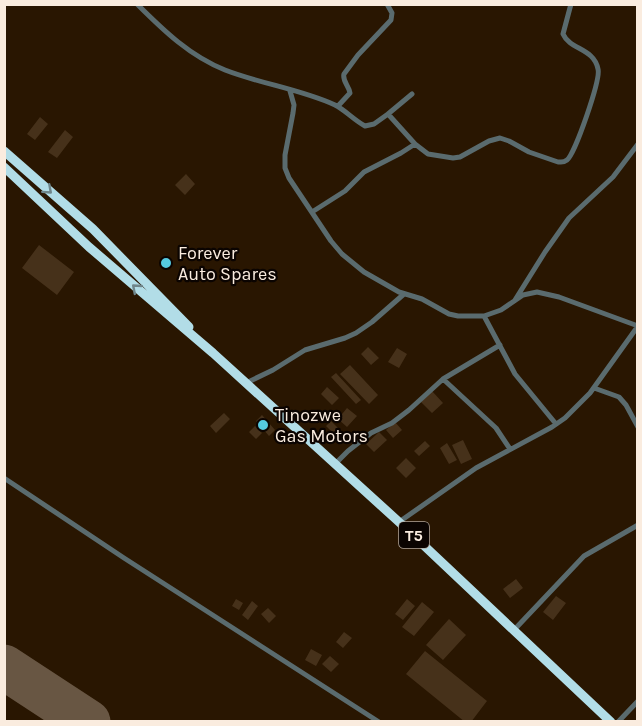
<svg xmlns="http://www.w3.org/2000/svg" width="642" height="726" font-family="Karla,sans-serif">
<rect width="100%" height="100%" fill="#291601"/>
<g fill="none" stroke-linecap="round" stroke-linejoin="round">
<!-- runway -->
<path stroke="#685643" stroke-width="45" d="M4,667L88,722"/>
</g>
<!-- building -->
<path fill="#46311a" d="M40,117L48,124L35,140L27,134Z
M65,130L73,137L57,158L48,152Z
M186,174L195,184L185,195L175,185Z
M39,245L74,272L57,295L22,268Z
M368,347L379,358L371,365L361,354Z
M397,348L407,354L399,368L388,362Z
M350,365L378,395L369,404L340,374Z
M336,373L361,400L356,404L331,377Z
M327,387L339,398L332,405L321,394Z
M432,391L443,403L432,413L421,402Z
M347,408L357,416L347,427L338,419Z
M224,413L230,419L216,433L210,426Z
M262,415L275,430L269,436L256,421Z
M331,421L339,429L334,434L326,426Z
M395,422L402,430L393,438L386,430Z
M255,426L262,433L256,439L249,432Z
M379,432L387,440L374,452L366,444Z
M463,440L472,459L461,464L452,445Z
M425,441L430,446L419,456L414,451Z
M447,443L457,460L449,464L440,448Z
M406,458L416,468L406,478L396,468Z
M516,579L523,588L510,598L503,589Z
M556,596L566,603L553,620L543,612Z
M236,599L243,603L239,610L232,606Z
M407,599L415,606L403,620L395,614Z
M252,601L258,606L248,620L242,615Z
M422,602L434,612L414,636L402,627Z
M268,608L276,616L269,623L261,614Z
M449,619L466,635L443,660L426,645Z
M344,632L352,638L343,648L336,642Z
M311,649L322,655L316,666L305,660Z
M425,651L487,701L471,722H465L406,674Z
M330,656L339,664L331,672L322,664Z"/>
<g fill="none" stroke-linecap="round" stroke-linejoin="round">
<!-- street -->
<path stroke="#5a6b6e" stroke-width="5" d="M137,4C164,31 190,56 225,70C261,84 300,89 335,105C345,110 354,120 365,126L374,124L388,114L415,144L401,153L364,172L345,191L312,212
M290,91L294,105L293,113L285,155V168L289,178L331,241L342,254L364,272L399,292L422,299L449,314L458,316H484L501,310L523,295L537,292L559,297L638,326
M338,106L350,93C349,86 342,81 344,74L358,55L391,20L392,13L387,4
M388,114L412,94
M415,144L428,154L453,158L460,157L489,141L500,138L509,141L529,152L558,162C562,162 563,163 567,160C575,154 601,79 598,69C594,48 570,50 563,34L571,4
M515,300L545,252L569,218L613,177L638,144
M484,316L515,374L556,424
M443,379L496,428L510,449
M246,383L273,370L305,350L345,338L356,333L372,322L404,294
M594,388L619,397L626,405L638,427
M335,464L348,451L371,433L392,423L409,410L443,379L500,345
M4,478L124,558L379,722
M399,522L476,468L552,427L565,418L590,393L638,326
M514,630L584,556L638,525
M618,722L638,701"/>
<!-- highway -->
<path stroke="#b2dde7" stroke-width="9" d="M4,151L93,229L189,327
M4,167L89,247L213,353L399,522L611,722"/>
</g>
<!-- one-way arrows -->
<defs><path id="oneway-chevron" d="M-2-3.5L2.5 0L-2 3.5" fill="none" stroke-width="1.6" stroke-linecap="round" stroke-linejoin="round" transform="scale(1.5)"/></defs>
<g stroke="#6f868b">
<use href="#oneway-chevron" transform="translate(48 190) rotate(42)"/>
<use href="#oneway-chevron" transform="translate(136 288) rotate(-139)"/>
</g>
<!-- markers -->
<g fill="#55cae0" stroke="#0b0401" stroke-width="2">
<circle cx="166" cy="263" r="6"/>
<circle cx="263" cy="425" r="6"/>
</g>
<g text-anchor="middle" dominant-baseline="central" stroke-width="4.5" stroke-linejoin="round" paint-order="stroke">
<!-- shield labels -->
<rect fill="#0b0401" stroke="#b2a69c" stroke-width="1.5" x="399" y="522" width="30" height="26" rx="4.5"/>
<g font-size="16" font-weight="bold" fill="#faecdf">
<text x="414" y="535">T5</text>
</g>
<!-- poi labels -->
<g font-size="18" fill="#faecdf" stroke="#0b0401" text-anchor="start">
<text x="178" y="253">Forever<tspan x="178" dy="21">Auto Spares</tspan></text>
<text x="275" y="415">Tinozwe<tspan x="275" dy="21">Gas Motors</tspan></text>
</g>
</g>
<!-- border -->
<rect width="642" height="726" fill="none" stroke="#faecdf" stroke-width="12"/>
</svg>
